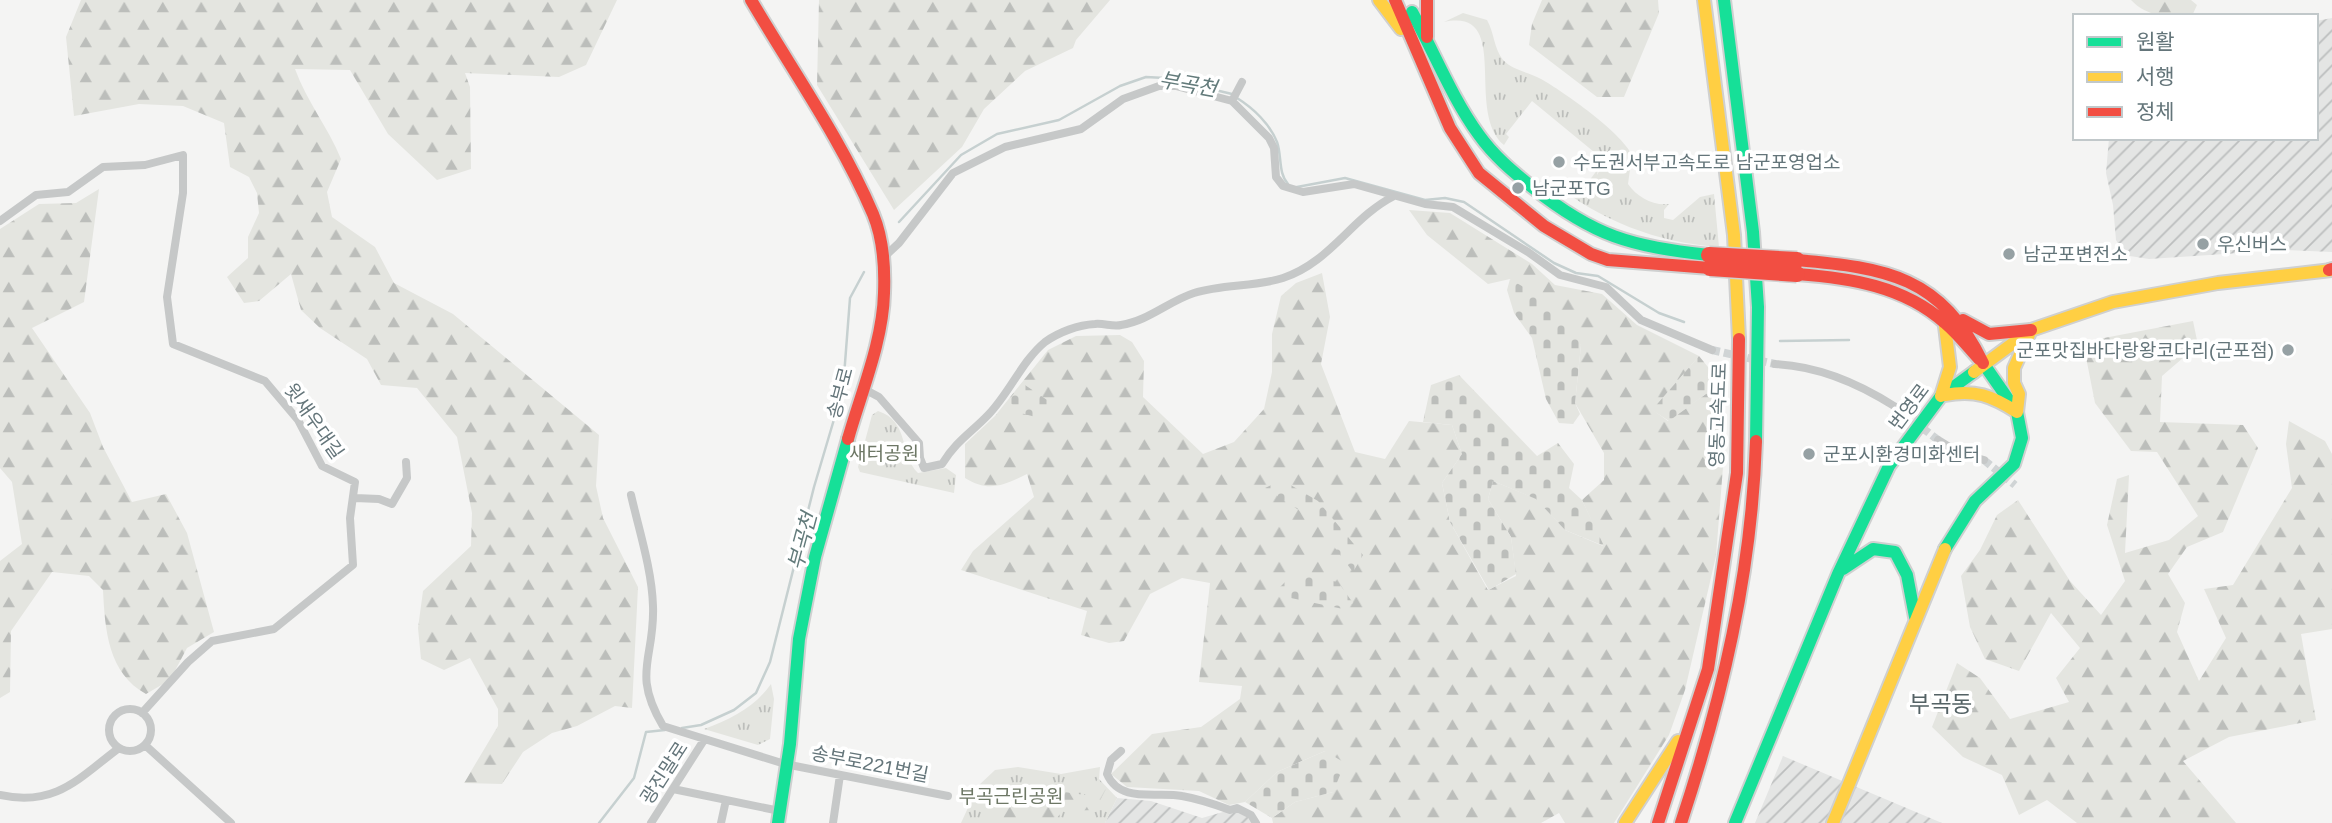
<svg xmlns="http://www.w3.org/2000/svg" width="2332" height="823" font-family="Arial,'Noto Sans KR',sans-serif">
<defs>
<pattern id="industrial-furrows" width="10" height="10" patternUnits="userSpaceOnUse" patternTransform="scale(1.75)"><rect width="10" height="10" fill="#e4e5e4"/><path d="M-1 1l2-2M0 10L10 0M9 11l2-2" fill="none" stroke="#bcbebe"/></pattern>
<pattern id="grass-tufts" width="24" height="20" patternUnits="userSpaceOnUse" patternTransform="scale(1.75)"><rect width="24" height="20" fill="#e4e5e0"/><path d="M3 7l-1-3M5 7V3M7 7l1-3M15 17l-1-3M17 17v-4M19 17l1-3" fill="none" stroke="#bcbebb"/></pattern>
<pattern id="forest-firs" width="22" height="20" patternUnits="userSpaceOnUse" patternTransform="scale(1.75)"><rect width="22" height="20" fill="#e4e5e0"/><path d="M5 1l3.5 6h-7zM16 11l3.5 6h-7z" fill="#bcbebb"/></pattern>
<pattern id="cemetery-stones" width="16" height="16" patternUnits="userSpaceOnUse" patternTransform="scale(1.75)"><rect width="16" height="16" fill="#e4e5e0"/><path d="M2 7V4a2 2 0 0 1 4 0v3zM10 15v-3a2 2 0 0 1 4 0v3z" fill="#bcbebb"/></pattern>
</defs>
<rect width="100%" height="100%" fill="#f4f4f3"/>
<!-- industrial -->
<path fill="url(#industrial-furrows)" d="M2332,18V252L2285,250L2149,259L2130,256L2123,252L2116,240L2113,205L2106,173L2109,138H2316V21Z
M1783,756L1942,823H1755Z
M1117,798L1151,801L1202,818L1237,808L1256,823H1105Z"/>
<!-- grass -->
<path fill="url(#grass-tufts)" d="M1463,13L1487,20C1494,32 1494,49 1503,60C1514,71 1529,72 1541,79C1564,92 1621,132 1632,155L1628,184C1637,197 1653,206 1669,204L1664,210V218L1673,220L1700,197L1714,194L1719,247C1657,243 1599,220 1551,181L1554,177L1576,198L1598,169L1597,175L1605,161L1532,101L1506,134L1509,137L1504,145C1464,112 1513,7 1444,22Z
M878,411C910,421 899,455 918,473L946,468L956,475L954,493L860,472L858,467L872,415Z
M771,684L774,699L770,739L758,745L704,729C731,719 754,708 771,684Z
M1018,767L1061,774L1100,767L1099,779L1117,798L1105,823H961L978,786L995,770Z"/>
<!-- forest -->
<path fill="url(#forest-firs)" d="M81,0H617L586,65L559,77L465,73L470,87L471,169L437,180L388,134L350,70L295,69C307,102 328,127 341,159L327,192L332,217L375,247L394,283L453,314L599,435L596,486L603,518L638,587L632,708L615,706L577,726L552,733L523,752L502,784L464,783L498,726V709L470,658L444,670L421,659L418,628L423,591L471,546L472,513L457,437L417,388L381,385L367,359L320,328L301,310L291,274L259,301L244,303L227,277L248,258V237L259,213L257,193L249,177L230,167L224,123L183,106L139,104L74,116L66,37Z
M819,0H1110L1076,40L1073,48L1025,71L984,109L962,147L894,210L817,85Z
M1542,0H1658L1659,13L1624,97H1597L1529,45L1532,24Z
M2131,0H2191L2197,5L2192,16C2168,16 2148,18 2131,0Z
M99,189L84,302L32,328L90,413L103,447L132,502L166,494L187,533L214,632L187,648L170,680L146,694C108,673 105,630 103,590L89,576L52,572L11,631L10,692L0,698V561L22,544L12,482L0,468V229L39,204L76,203Z
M1409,210L1450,213L1532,264L1555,285L1602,294L1637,325L1699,356L1653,410L1668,421L1721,383L1723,467L1716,556L1685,690L1669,735L1614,823H1565L1559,813L1541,823H1273L1272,818L1295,802L1333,792L1325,751L1277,772L1245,802L1229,805L1199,791L1127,787L1111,774L1152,734L1201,727L1240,699L1242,686L1199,682L1210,583L1182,578L1150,594L1124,641L1109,643L1081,635L1087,611L961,570L973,551L1034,497L1027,474C1004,485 989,493 965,478V444L995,416L1048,350L1076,336L1120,335L1132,342L1144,361L1143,397L1203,454L1234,442L1264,409L1272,372V334L1281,296L1296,283L1322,273L1330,317L1321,364L1355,452L1385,459L1409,421L1452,425L1462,454L1442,483L1450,522L1488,590L1516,576L1511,537L1488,499L1493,481L1537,499L1565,530L1603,546L1582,500L1604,480V453L1575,403L1581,345L1510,279L1488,284L1427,235Z
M2193,321L2198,345L2162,376L2160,422L2243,425L2258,448L2223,532L2187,547L2168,574L2185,603L2177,632L2199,681L2226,638L2204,589L2233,585L2292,488L2286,444L2289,421L2325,441L2332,454V629L2301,634L2316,720L2229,737L2183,761L2236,823H2077L2047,800L2019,815L2002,775L1963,757L1932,727L1957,663L1980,678L2010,719L2069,702L2056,678L2080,648L2051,613L2019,671L1985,659L1970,627L1961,576L1980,550L1997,515L2018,500L2070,581L2101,615L2125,581L2107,525L2117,479L2129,475L2125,553L2169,540L2198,516L2157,452L2131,451L2095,403L2083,342Z
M1098,779L1106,789L1095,810L1063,811L1052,823H984L1001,802L1023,786L1085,795Z"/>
<!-- cemetery -->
<path fill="url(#cemetery-stones)" d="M1510,279L1559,308L1581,345L1575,403L1580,414L1573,424L1559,423L1546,399L1532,338L1514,313L1507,290Z
M1699,356L1721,383L1669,421L1652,410Z
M1459,375L1537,456L1558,443L1574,464L1569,488L1582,500L1604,546L1565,530L1536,499L1493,481L1488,499L1511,537L1516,574L1489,590L1450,522L1442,483L1462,454L1452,425L1423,422L1431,385Z
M1022,383L1053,404L1048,420L1024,414L1008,401Z
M1282,480L1318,501L1363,555L1353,572L1314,520L1265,488Z
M1293,574L1338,582L1353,603L1343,609L1291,598L1279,588Z
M1325,751L1345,763L1333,792L1295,802L1272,818L1245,802L1277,772Z"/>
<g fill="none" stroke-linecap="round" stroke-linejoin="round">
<!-- stream -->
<path stroke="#c6d0d0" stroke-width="2.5" d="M1237,98C1253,108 1270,124 1277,142C1282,156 1278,173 1288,184
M1297,187L1345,178L1425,200L1445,198L1464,202L1554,263L1576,273L1598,276L1659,313L1684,322
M899,222L961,155L997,134L1059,120L1120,86L1146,77L1165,78L1232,94
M1780,341L1849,340
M682,728L701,725L734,710L756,693L770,662L814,487L843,389L850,298L864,272
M599,823L634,778L646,732L665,730"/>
<!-- street-tunnel -->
<path stroke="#d0d4d5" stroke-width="8" stroke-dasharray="8 4" stroke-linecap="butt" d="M1712,350L1775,364
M1894,406L1938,440
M1984,460L2015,485"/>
<!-- fast casing -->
<g stroke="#cfd0d0" stroke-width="16">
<path id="fast" d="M1724,0L1753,232L1758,307L1756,441
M1412,12C1434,52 1452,98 1479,135C1494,156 1512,171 1532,187C1595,237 1630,246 1709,255
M1945,549L1975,501L2014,464L2022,438L2017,412L1983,363
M1843,569L1873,549L1895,552L1907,575L1915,617
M778,823L790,744L799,639L815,557L848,439
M1735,823L1838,574L1889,466L1941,396L1974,372"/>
</g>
<!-- slow casing -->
<g stroke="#cfd0d0" stroke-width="16">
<path id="slow" d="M1379,0L1401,29
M1704,0L1734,235L1739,339
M1974,372L2031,330L2113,302L2218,283L2332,270
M1945,395C1975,389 1992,396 2017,412L2019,394L2014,383V368L2031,330
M1941,396L1950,367L1945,326
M1625,823L1678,741
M1833,823L1945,549"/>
</g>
<!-- jam casing -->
<g stroke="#cfd0d0" stroke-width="16">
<path id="jam" d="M751,0C792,70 841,139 873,214C883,238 885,268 884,293C883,341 861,393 848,439
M1395,0L1450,128L1479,173L1544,226L1591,254L1608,260L1710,268
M1427,0V37
M1797,260C1887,268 1941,276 1983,363
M2329,270L2332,269
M1797,274C1850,278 1904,286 1945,323C1958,334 1968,347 1979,359
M1963,320L1989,334L2031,330
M1658,823L1708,669L1737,473L1739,339
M1681,823C1722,699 1752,572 1756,441"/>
</g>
<!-- street -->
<path stroke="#c6c8c8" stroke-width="8" d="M1232,101L1242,82
M0,221L36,195L68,192L103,167L145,165L183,155V193L167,297L173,344L265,381L298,420L322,466L355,482L350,518L353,565L274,629L212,641L188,662L142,713
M883,258L899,243L953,173L1005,147L1081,129L1123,99L1159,86H1176L1232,101L1269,138L1274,148L1276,177L1283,186L1303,192L1354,184L1425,204L1453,207L1528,252L1560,275L1606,287L1641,320L1712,350
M1775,364C1818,366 1858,383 1894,406
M864,389L879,397L919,443L920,458L924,468L942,464C957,440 971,433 989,414C1010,392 1022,361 1045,342C1059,332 1078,325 1095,324C1104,323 1113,327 1121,325C1148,321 1169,301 1194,293C1223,284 1255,287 1283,278C1331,262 1351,218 1394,196
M1938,440L1959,453L1984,460
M631,495C639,530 652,570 653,606C655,659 631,672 663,726L785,764L948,796
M355,498L379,499L392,504L407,478L406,462
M109 730a21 21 0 1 1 42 0a21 21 0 1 1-42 0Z
M145,745L231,823
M1121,751L1111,760L1107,774C1120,804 1157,791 1182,796C1199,799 1214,804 1230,810L1237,808L1251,815L1256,823
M673,789L780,811
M0,795C56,807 79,778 119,748
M651,823L704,740
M721,823L726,800
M833,823L840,775"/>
<!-- fast -->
<use href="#fast" stroke="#16e098" stroke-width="12"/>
<!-- slow -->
<use href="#slow" stroke="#ffcf43" stroke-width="12"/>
<!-- jam -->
<use href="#jam" stroke="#f24e42" stroke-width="12"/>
<!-- jam-bridge casing -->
<g stroke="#d0d0d0" stroke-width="19" stroke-linecap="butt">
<path id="jam-bridge" d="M1709,255L1797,260
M1710,268L1797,274"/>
</g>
<!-- jam-bridge -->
<use href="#jam-bridge" stroke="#f24e42" stroke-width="16"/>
</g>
<!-- markers -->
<g fill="#96a1a4" stroke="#fff" stroke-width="2.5">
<circle cx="1559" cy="162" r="7"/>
<circle cx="1518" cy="188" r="7"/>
<circle cx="2203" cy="244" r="7"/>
<circle cx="2009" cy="254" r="7"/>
<circle cx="2288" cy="350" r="7"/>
<circle cx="1809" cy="454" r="7"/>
</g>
<g text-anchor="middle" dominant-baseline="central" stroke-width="7" stroke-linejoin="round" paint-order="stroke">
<!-- poi labels -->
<g font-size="19" fill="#64757a" stroke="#fff" text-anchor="start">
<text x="1573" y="162">수도권서부고속도로 남군포영업소</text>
<text x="1532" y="188">남군포TG</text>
<text x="2217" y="244">우신버스</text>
<text x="2023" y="254">남군포변전소</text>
<text x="2274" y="350" text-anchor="end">군포맛집바다랑왕코다리(군포점)</text>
<text x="1823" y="454">군포시환경미화센터</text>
</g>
<!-- street labels -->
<g font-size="19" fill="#64757a" stroke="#fff">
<text transform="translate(840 393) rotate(-75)">송부로</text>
<text transform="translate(1909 407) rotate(-53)">번영로</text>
<text transform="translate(1718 415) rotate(-88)">영동고속도로</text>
<text transform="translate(314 421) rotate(55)">윗새우대길</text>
<text transform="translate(870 764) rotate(11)">송부로221번길</text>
<text transform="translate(664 773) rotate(-57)">광진말로</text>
</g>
<!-- park labels -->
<g font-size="19" fill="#6d7765" stroke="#fff">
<text x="884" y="453">새터공원</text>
<text x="1011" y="796">부곡근린공원</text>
</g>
<!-- water labels -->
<g font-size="21" font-style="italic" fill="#637b7b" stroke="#fff">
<text transform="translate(1188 84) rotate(10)">부곡천</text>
<text transform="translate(802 541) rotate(-75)">부곡천</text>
</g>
<!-- quarter labels -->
<g font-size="23" fill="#546265" stroke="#fff">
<text x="1941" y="704">부곡동</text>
</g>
</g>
<!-- legend -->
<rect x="2073" y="14" width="245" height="126" fill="#ffffff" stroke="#c1c8ca" stroke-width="2"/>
<rect x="2087" y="37" width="35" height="10" fill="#16e098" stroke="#c1c8ca" stroke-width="2"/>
<text x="2136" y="49" font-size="21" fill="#64757a">원활</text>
<rect x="2087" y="72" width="35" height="10" fill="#ffcf43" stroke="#c1c8ca" stroke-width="2"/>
<text x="2136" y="84" font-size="21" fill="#64757a">서행</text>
<rect x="2087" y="107" width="35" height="10" fill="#f24e42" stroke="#c1c8ca" stroke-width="2"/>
<text x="2136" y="119" font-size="21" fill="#64757a">정체</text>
</svg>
